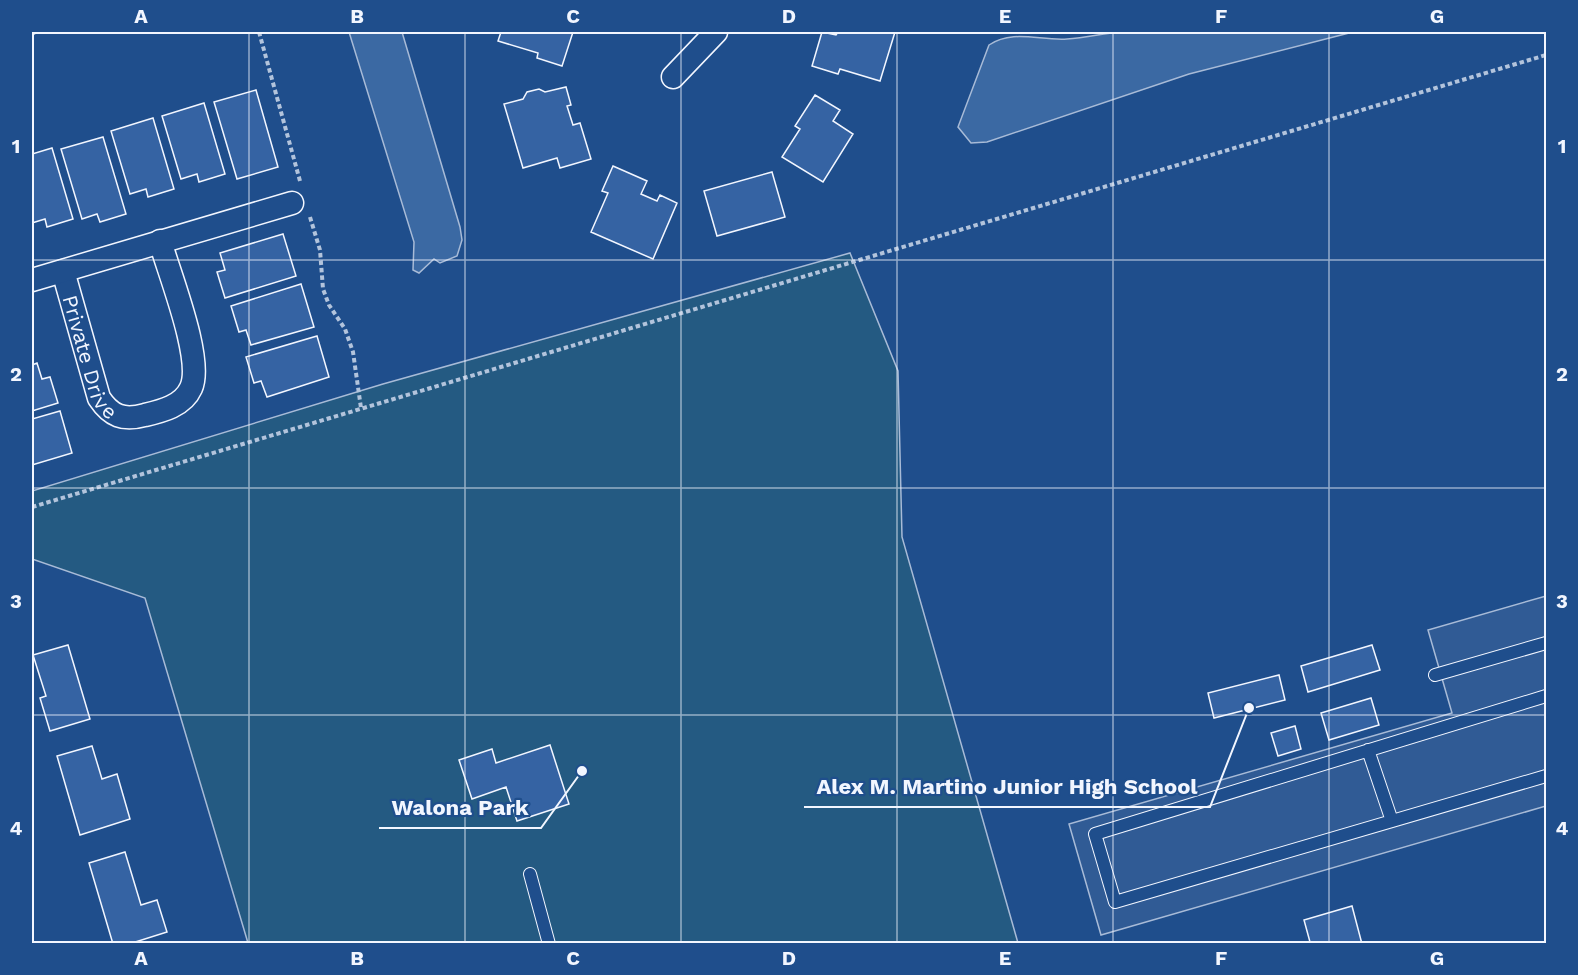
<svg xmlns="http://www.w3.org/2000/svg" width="1578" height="975" font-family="'Work Sans',sans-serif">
<rect width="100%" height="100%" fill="#1f4e8c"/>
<!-- green -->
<path fill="#245a82" stroke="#a8bbd7" stroke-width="1.5" d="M850,253L898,371L902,537L1018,943H248L145,598L32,559V491L383,384Z"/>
<!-- parking -->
<path fill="#305b95" stroke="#a8bbd7" stroke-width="1.5" d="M1546,596V806L1101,935L1069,824L1452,713L1428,630Z"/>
<!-- water -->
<path fill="#3b69a3" stroke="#a8bbd7" stroke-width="1.5" d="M349,32H402L460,227L462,240L457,256L440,263L434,259L419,273L413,270L414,242Z
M1118,32H1353L1189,74L987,142L971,143L958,127L989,45C1013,29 1040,41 1067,39C1084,38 1101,34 1118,32Z"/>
<!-- building -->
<path fill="#3563a3" stroke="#f2f6ff" stroke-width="1.5" d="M501,32H573L562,66L537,58L538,53L498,41Z
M822,32L836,35L838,32H895L880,81L840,69L838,74L812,66Z
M566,87L571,105L567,106L573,125L580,123L591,159L560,168L557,158L523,168L504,104L523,99L527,92L539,89L545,92Z
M256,90L278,167L237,179L214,102Z
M815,95L840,110L833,121L853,134L823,182L782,157L800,129L795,126Z
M204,103L225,174L199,182L197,174L181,179L162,116Z
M153,118L174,189L148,197L146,189L130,194L111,131Z
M103,137L126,214L100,222L97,214L82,219L61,149Z
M52,148L73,219L47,227L45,219L32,223V154Z
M613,166L647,181L641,194L657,201L660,195L677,203L653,259L591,232L608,193L602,191Z
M772,172L785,217L717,236L704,191Z
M283,234L296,276L225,298L217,272L225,270L220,253Z
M301,284L314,327L251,345L246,330L239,332L231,306Z
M317,336L329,377L267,397L261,381L254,383L246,357Z
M37,363L42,379L50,377L58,403L32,411V365Z
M60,411L72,453L32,465V419Z
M68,645L90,719L50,731L40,698L46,696L33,655Z
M1372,645L1380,670L1308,692L1301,666Z
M1279,675L1285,700L1214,718L1208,693Z
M1371,698L1379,725L1329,740L1321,713Z
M1295,726L1301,749L1278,756L1271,733Z
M550,745L569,804L517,821L506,787L472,799L459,760L492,749L496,763Z
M92,746L102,779L117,774L130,819L80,835L57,756Z
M125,852L141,905L157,900L167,932L129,944H113L89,863Z
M1352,906L1362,944H1304L1310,942L1304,920Z"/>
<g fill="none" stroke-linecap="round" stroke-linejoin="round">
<!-- service casing -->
<g stroke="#f2f6ff" stroke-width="14">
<path id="service" d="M1435,675L1546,643
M1546,696L1095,834L1115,902L1546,776
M1368,750L1392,821
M530,874L549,944"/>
</g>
<!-- minor casing -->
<g stroke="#f2f6ff" stroke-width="25">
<g id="minor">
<path d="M673,77L716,32"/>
<path id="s1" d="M63,271L99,398C111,416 123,421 145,415C162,411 183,406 191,388C204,360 169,273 160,241"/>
<path d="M32,280L292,203"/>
</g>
</g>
<!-- path -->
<path stroke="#b3c4dc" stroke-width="4" stroke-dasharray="4.5 3" stroke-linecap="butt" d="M259,32L300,181
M32,34L35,32
M310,217L320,250L323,289L329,305L345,329L353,352L361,408
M32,507L1546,55"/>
<!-- service -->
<use href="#service" stroke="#1f4e8c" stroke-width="12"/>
<!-- minor -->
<use href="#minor" stroke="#1f4e8c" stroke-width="22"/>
</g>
<!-- grid -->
<path fill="none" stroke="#f2f6ff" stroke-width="1.5" stroke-opacity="0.55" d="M249,32V944M465,32V944M681,32V944M897,32V944M1113,32V944M1329,32V944M32,260H1546M32,488H1546M32,715H1546"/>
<g text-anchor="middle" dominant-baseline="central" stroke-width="4.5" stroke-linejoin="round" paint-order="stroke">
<!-- street labels -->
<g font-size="21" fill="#f2f6ff" stroke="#1f4e8c">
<text stroke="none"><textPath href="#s1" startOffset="90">Private Drive</textPath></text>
</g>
</g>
<!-- callouts -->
<path fill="none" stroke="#f2f6ff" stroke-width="2" d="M1249 708L1210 807H804M582 771L541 828H379"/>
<g fill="#f2f6ff" stroke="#1f4e8c" stroke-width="2">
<circle cx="1249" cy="708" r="6"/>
<circle cx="582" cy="771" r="6"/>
</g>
<g font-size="22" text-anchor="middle" font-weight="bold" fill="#f2f6ff" stroke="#1f4e8c" stroke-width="4.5" stroke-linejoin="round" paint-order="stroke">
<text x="1007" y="794">Alex M. Martino Junior High School</text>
<text x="460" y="815">Walona Park</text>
</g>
<!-- border -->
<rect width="1578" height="975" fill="none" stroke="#1f4e8c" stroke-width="66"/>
<rect x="33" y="33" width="1512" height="909" fill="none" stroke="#f2f6ff" stroke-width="2"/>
<g font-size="20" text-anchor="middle" font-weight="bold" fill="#f2f6ff">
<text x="141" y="23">A</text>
<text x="357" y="23">B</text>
<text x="573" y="23">C</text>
<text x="789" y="23">D</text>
<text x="1005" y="23">E</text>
<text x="1221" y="23">F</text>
<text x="1437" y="23">G</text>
<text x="16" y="153">1</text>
<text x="1562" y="153">1</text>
<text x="16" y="381">2</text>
<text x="1562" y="381">2</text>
<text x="16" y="608">3</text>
<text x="1562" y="608">3</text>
<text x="16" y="835">4</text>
<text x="1562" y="835">4</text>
<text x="141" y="965">A</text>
<text x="357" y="965">B</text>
<text x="573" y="965">C</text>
<text x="789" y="965">D</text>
<text x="1005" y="965">E</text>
<text x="1221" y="965">F</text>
<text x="1437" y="965">G</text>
</g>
</svg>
